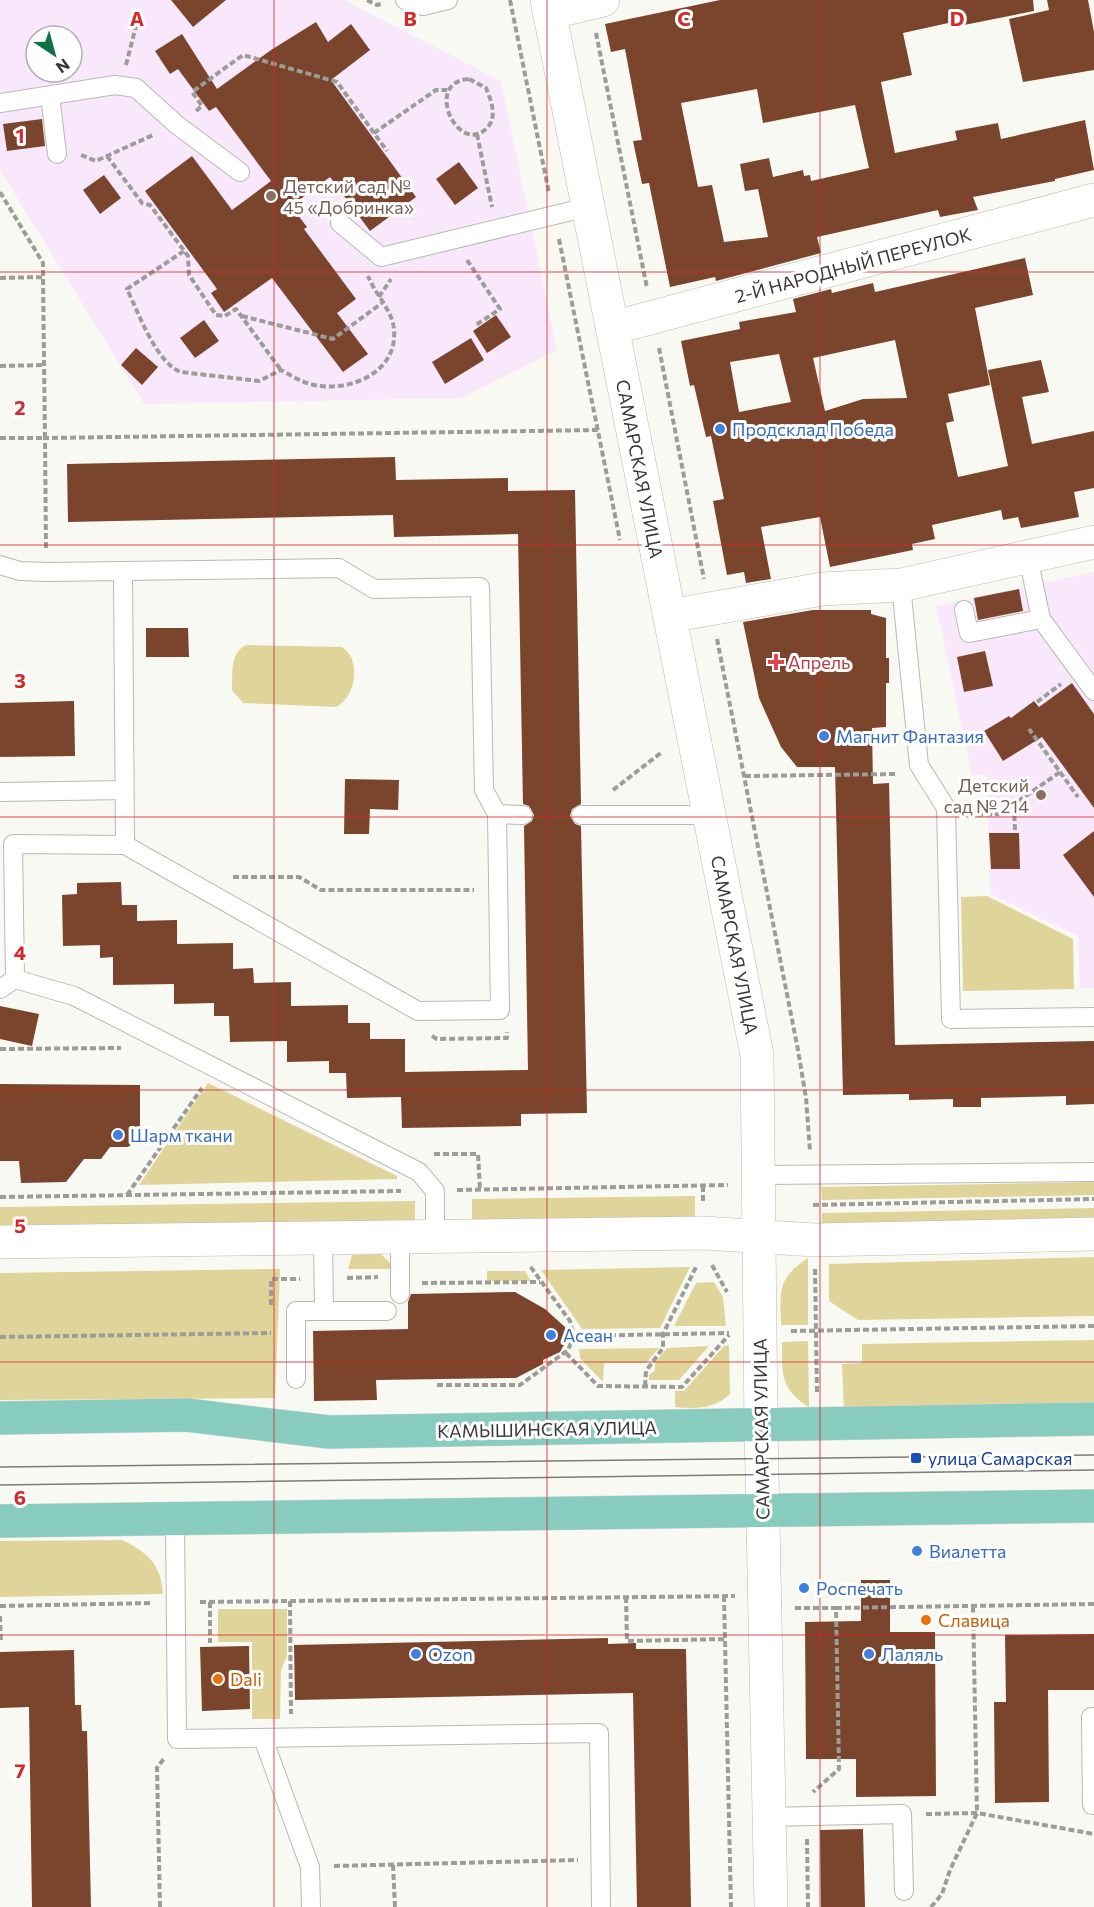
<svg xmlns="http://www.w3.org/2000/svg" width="1094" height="1907" font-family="Commissioner,sans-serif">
<rect width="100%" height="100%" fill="#f9f9f4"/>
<!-- education -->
<path fill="#f9e8fb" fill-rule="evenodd" d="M0,0H344L501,81L557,350L462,398L144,404L0,170ZM36,36H72V72H36Z
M1094,572V988H1080L1078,936L990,894L987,775H972L936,606Z"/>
<!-- green -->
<path fill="#dfd499" d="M246,645L342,647C362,660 356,697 336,707L243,703L232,690C233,674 229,654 246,645Z
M987,896L1073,939L1074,989L963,991L961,897Z
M208,1083L397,1176V1179L139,1185Z
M1094,1182V1195L822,1200L821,1187Z
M695,1196V1220L472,1223V1199Z
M415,1201V1222L0,1228V1207Z
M1094,1208V1221L822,1226V1213Z
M381,1254L390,1263V1269H348L352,1255Z
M1094,1257V1316L858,1320L829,1301V1264Z
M808,1258V1325H781C780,1292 777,1278 808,1258Z
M690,1267L660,1328L582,1329L541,1270Z
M280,1269L275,1398L0,1400V1273Z
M487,1271H525L531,1281H487Z
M714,1282L723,1297L726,1326H674L696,1283Z
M1094,1340V1406L844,1412L842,1364L862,1363V1344Z
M808,1341L809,1407C780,1389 782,1373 782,1342Z
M729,1345L730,1394C715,1409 696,1409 675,1407V1391H684L724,1346Z
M709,1346L679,1380H649V1375L655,1370V1363L667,1348Z
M659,1348L646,1363H604L603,1382L580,1358L579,1349Z
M122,1540C148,1552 162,1566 163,1594L0,1597V1541Z
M218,1609H287V1656L281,1670L280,1719H252V1642H218Z"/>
<!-- building -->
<path fill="#7b452d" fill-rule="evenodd" d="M171,0H226L193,27Z
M720,0H1033L1034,11L954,27L953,22L903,33L912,75L881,82L895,153L957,140L955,131L998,123L1001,139L1085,120L1094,170L1055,179V181L973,197L978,210L940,217L938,210L817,237L821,253L716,281L715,277L670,287L649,183L642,184L633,141L642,140L625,49L611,52L605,24ZM757,89L763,123L855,105L869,168L811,181L810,175L804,176L803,170L773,177L769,158L740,164L745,191L758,189L768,237L724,242L712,185L698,187L681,103Z
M1047,0H1088L1094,32V70L1023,82L1009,19L1049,10Z
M316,22L328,42L351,24L370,50L331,80L416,197L370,231L330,177L291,206L307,227L304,229L356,299L337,313L368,354L343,372L272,278L224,312L211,293L217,289L145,191L192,156L232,210L271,181L216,107L209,111L178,69L170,74L155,51L182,34L217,89L271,50Z
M42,119L45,146L7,151L3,124Z
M459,162L478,188L455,205L436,179Z
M104,175L121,198L100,214L83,190Z
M1025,258L1033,295L975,308L990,385L948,394L954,421L946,423L958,477L1008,466L988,370L1041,360L1049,392L1022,397L1032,444L1094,431V488L1074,492L1079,517L1021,528L1018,517L1003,520L1001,510L932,525L935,539L912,544L913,550L830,567L820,517L761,527L771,579L746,583L744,572L727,575L713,501L724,499L711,436L706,437L694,385L690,386L681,341L740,329L739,322L796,312L793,299L831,289L832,293L873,283L875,292ZM895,340L907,398L863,399L825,411L813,358ZM779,354L791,402L739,412L730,362Z
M496,315L511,337L487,353L473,331Z
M204,320L219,341L195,358L180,338Z
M471,338L484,360L445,384L432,362Z
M136,348L158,367L142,385L121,365Z
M395,457L396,480L508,478V491L575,490L581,804L572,809L570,816L575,824L581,826L587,1113L521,1114V1126L402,1128L401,1097L347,1098L346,1073H329V1061L287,1062V1041L230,1042L229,1016H214V1003L174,1004V984L113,985V957L100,958V945L63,946L62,895L77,894V883L121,882L122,905H137V921L177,920V944L233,943V969L253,968L254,983L291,982V1006L348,1005V1023H370V1039H405V1072L528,1070L524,826L532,821L534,815L529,806L523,804L518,534L394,537L393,515L68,522L67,464Z
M1019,589L1023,611L978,620L974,598Z
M813,610H871V614L886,618V658H889V683H886V727L872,728L873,784L889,783L895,1045L1094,1041V1104L1066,1105V1096L981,1098V1107H953V1099L909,1100V1094L843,1095L835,767H797L781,747L759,698L743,622Z
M146,628H188L189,657H146Z
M985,651L993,686L964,692L957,657Z
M1072,683L1094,714V808L1042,737L1003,761L984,731L1009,716L1011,718L1034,701L1039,707Z
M74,701L75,756L0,757V703Z
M345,779L399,780L398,810L370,809L369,834H344Z
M1094,831V897L1063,855Z
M989,833H1019L1020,869H991Z
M0,1006L39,1014L32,1046L0,1039Z
M0,1084L140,1085V1139L128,1147H110L101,1159H84L66,1182L21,1183L19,1161H0Z
M515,1292L545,1309L565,1327V1343L560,1352L543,1360V1364L516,1378L376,1380L377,1400L314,1401L313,1331L408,1329V1302L411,1294Z
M861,1580H890V1632H935L936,1796L856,1797V1759H806L805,1622L861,1621Z
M1094,1634V1690H1048L1049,1802L995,1803L994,1702H1006L1005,1635Z
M608,1638V1644L636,1643V1649H686L691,1907H637L633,1693L295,1700L294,1645Z
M249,1646L250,1709L202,1711L200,1647Z
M74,1650L75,1705H81L82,1731H87L91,1907H32L29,1707L0,1708V1652Z
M863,1829L865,1907H821L820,1830Z"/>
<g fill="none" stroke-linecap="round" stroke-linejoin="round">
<!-- service casing -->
<g stroke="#b9b9b4" stroke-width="20">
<path id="service" d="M405,0L423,6L448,0
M50,95L57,154
M0,103L115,85L136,88L177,125L240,172
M340,223L381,257L588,207
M1028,557L1041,619L1094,691
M0,565L20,571L46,572L339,568L374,589L480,587L484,790L497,814L500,1010L418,1011L125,845L13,844L15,979L0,989
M123,571L125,845
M901,585L919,765L946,808L951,1019L1094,1017
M964,610L969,633L1041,619
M0,792L124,790
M497,814L523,815
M581,815H709
M15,979L74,996L419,1172L435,1191V1235
M759,1175L1094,1172
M323,1238L324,1311H387
M400,1294V1236
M296,1379V1311H324
M175,1519L177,1739L599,1733L601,1907
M263,1738L310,1867L311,1907
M1092,1805L1091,1717H1094
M768,1817L902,1814L904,1891"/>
</g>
<!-- minor casing -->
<g stroke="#b9b9b4" stroke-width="34">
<path id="minor" d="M547,0L757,1055L761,1426L771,1907
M549,13L603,0
M612,328L1094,200
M670,616L822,589L901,585L1094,542
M0,1242L703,1233L815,1240L1094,1234"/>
</g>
<!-- primary casing -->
<g stroke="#d7d7d7" stroke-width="34">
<path id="primary" d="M0,1418L187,1415L329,1432L1094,1419
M0,1521L1094,1506"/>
</g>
<!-- path -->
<path stroke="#9c9c98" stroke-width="4" stroke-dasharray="6 3" stroke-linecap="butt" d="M367,0L377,5L383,3
M510,0L549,193
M596,33L647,288
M126,65L137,22
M469,79L486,88C491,100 498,117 487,128C459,157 422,82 469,79Z
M196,111L202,106L192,92L243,55L337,82L387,151
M374,133L436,90H447
M477,134L492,207
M81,155L96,161L153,135
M107,156L142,203L150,205L188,256L189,275L216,315L225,316L236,309L281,370
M0,192L43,263V277
M559,239L620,540
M184,251L127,289C138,312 157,364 181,372L259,381L281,370C290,375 300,381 310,384C346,394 398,374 394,330C393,311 375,294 368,276
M467,260L500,309L476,325
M0,278L43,277L45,438H0
M379,297L391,279
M242,316L333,339L382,303
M659,348L704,579
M0,366L44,365
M46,548L45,438L599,430
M717,639L798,1050L806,1098L810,1151
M1037,702L1061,684
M1060,772L1078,797
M745,776L898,774
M613,790L662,752
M1014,806L1015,830
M968,815L1000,814L1060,772L1029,729
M233,877H299L321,890H474
M432,1036L437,1039L507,1038V1032
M0,1049L121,1048
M434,1154H478L480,1190
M703,1186V1204
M457,1190L728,1185
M127,1195L202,1088
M0,1197L401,1191
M813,1205L1094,1199
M712,1265L727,1292
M815,1269L817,1394
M347,1278L378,1277
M422,1283L540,1282
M271,1305V1279H300
M791,1331L1094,1326
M574,1336L729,1333
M0,1337L271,1333
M566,1353L598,1386L682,1387L729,1335
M437,1385H520L568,1350L574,1336L570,1321L530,1266
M645,1386L646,1371L663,1348V1334L697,1265
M724,1596L731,1907
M626,1597L627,1641L725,1639
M290,1601L291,1714
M200,1602L735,1596
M210,1602V1643
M0,1606L153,1603
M795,1608H836L839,1769L813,1792
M836,1608L1094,1604
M0,1616L1,1643
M926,1814L977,1813L1094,1834
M807,1839L808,1907
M393,1865L395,1907
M334,1866L578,1860
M160,1907L157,1768L165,1757
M931,1907L942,1894L950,1870L977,1813L973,1606"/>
<!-- service -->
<use href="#service" stroke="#fff" stroke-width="18"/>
<!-- minor -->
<use href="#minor" stroke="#fff" stroke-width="33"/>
<!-- primary -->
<use href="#primary" stroke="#88cbbf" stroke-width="33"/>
<!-- tram -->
<path stroke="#7b7b77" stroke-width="1.5" d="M0,1467L1094,1455
M0,1485L1094,1470"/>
</g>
<!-- grid -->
<path fill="none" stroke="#d62828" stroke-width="1.5" stroke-opacity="0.55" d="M274,0V1907M547,0V1907M820,0V1907M0,272H1094M0,545H1094M0,817H1094M0,1090H1094M0,1362H1094M0,1635H1094"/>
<!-- markers -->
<g fill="#8d6e63" stroke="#fff" stroke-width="2">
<circle cx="271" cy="196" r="6"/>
<circle cx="1041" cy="795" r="6"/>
</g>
<g fill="#3f7fe0" stroke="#fff" stroke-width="2">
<circle cx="720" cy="429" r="6"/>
<circle cx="824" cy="736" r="6"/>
<circle cx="118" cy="1135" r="6"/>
<circle cx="551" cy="1335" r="6"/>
<circle cx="917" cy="1551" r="6"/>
<circle cx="804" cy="1588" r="6"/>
<circle cx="416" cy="1654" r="6"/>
<circle cx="869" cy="1654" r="6"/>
</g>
<path fill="#e0444e" stroke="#fff" stroke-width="2" d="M773 653h6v6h6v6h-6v6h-6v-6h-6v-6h6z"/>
<rect fill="#1a4fb4" stroke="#fff" stroke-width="2" x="910" y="1452" width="12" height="12" rx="3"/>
<g fill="#e8710a" stroke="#fff" stroke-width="2">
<circle cx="926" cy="1620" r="6"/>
<circle cx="218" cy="1679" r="6"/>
</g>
<g text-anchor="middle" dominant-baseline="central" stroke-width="6" stroke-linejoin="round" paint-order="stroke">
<!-- education labels -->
<g font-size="18" fill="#785e54" stroke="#fff" text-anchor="start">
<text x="283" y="186">Детский сад №<tspan x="283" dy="21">45 «Добринка»</tspan></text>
<text x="1029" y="785" text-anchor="end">Детский<tspan x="1029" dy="21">сад № 214</tspan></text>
</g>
<!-- street labels -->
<g font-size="18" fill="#393836" stroke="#fff">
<text transform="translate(853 265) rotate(-15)">2-Й НАРОДНЫЙ ПЕРЕУЛОК</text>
<text transform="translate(640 469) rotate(79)">САМАРСКАЯ УЛИЦА</text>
<text transform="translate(735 945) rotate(79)">САМАРСКАЯ УЛИЦА</text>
<text transform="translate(547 1429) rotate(-1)">КАМЫШИНСКАЯ УЛИЦА</text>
<text transform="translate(761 1429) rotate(-91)">САМАРСКАЯ УЛИЦА</text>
</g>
<!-- shop labels -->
<g font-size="18" fill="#366cbe" stroke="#fff" text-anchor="start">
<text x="732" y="429">Продсклад Победа</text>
<text x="836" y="736">Магнит Фантазия</text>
<text x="130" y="1135">Шарм ткани</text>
<text x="563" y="1335">Асеан</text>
<text x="929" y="1551">Виалетта</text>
<text x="816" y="1588">Роспечать</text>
<text x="428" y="1654">Ozon</text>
<text x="881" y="1654">Лаляль</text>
</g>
<!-- health labels -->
<g font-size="18" fill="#be3a42" stroke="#fff" text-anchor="start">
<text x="788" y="662">Апрель</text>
</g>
<!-- transit labels -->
<g font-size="18" fill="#164399" stroke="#fff" text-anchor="start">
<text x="928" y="1458">улица Самарская</text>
</g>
<!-- food labels -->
<g font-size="18" fill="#c56008" stroke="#fff" text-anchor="start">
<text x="938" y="1620">Славица</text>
<text x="230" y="1679">Dali</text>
</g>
</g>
<g font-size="20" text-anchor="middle" font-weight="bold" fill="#d62828" stroke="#fff" stroke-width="6" stroke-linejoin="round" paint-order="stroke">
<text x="137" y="26">A</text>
<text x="410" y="26">B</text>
<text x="684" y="26">C</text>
<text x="957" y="26">D</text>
<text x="20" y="143">1</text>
<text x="20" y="415">2</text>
<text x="20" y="688">3</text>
<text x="20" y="960">4</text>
<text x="20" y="1233">5</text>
<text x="20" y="1505">6</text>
<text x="20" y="1778">7</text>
</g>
<!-- north arrow -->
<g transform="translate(54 54) rotate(144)"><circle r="28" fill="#ffffff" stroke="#b0afaf" stroke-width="1.5"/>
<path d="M0-4.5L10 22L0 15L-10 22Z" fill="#127045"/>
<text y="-9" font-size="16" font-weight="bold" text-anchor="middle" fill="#393836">N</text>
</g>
</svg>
